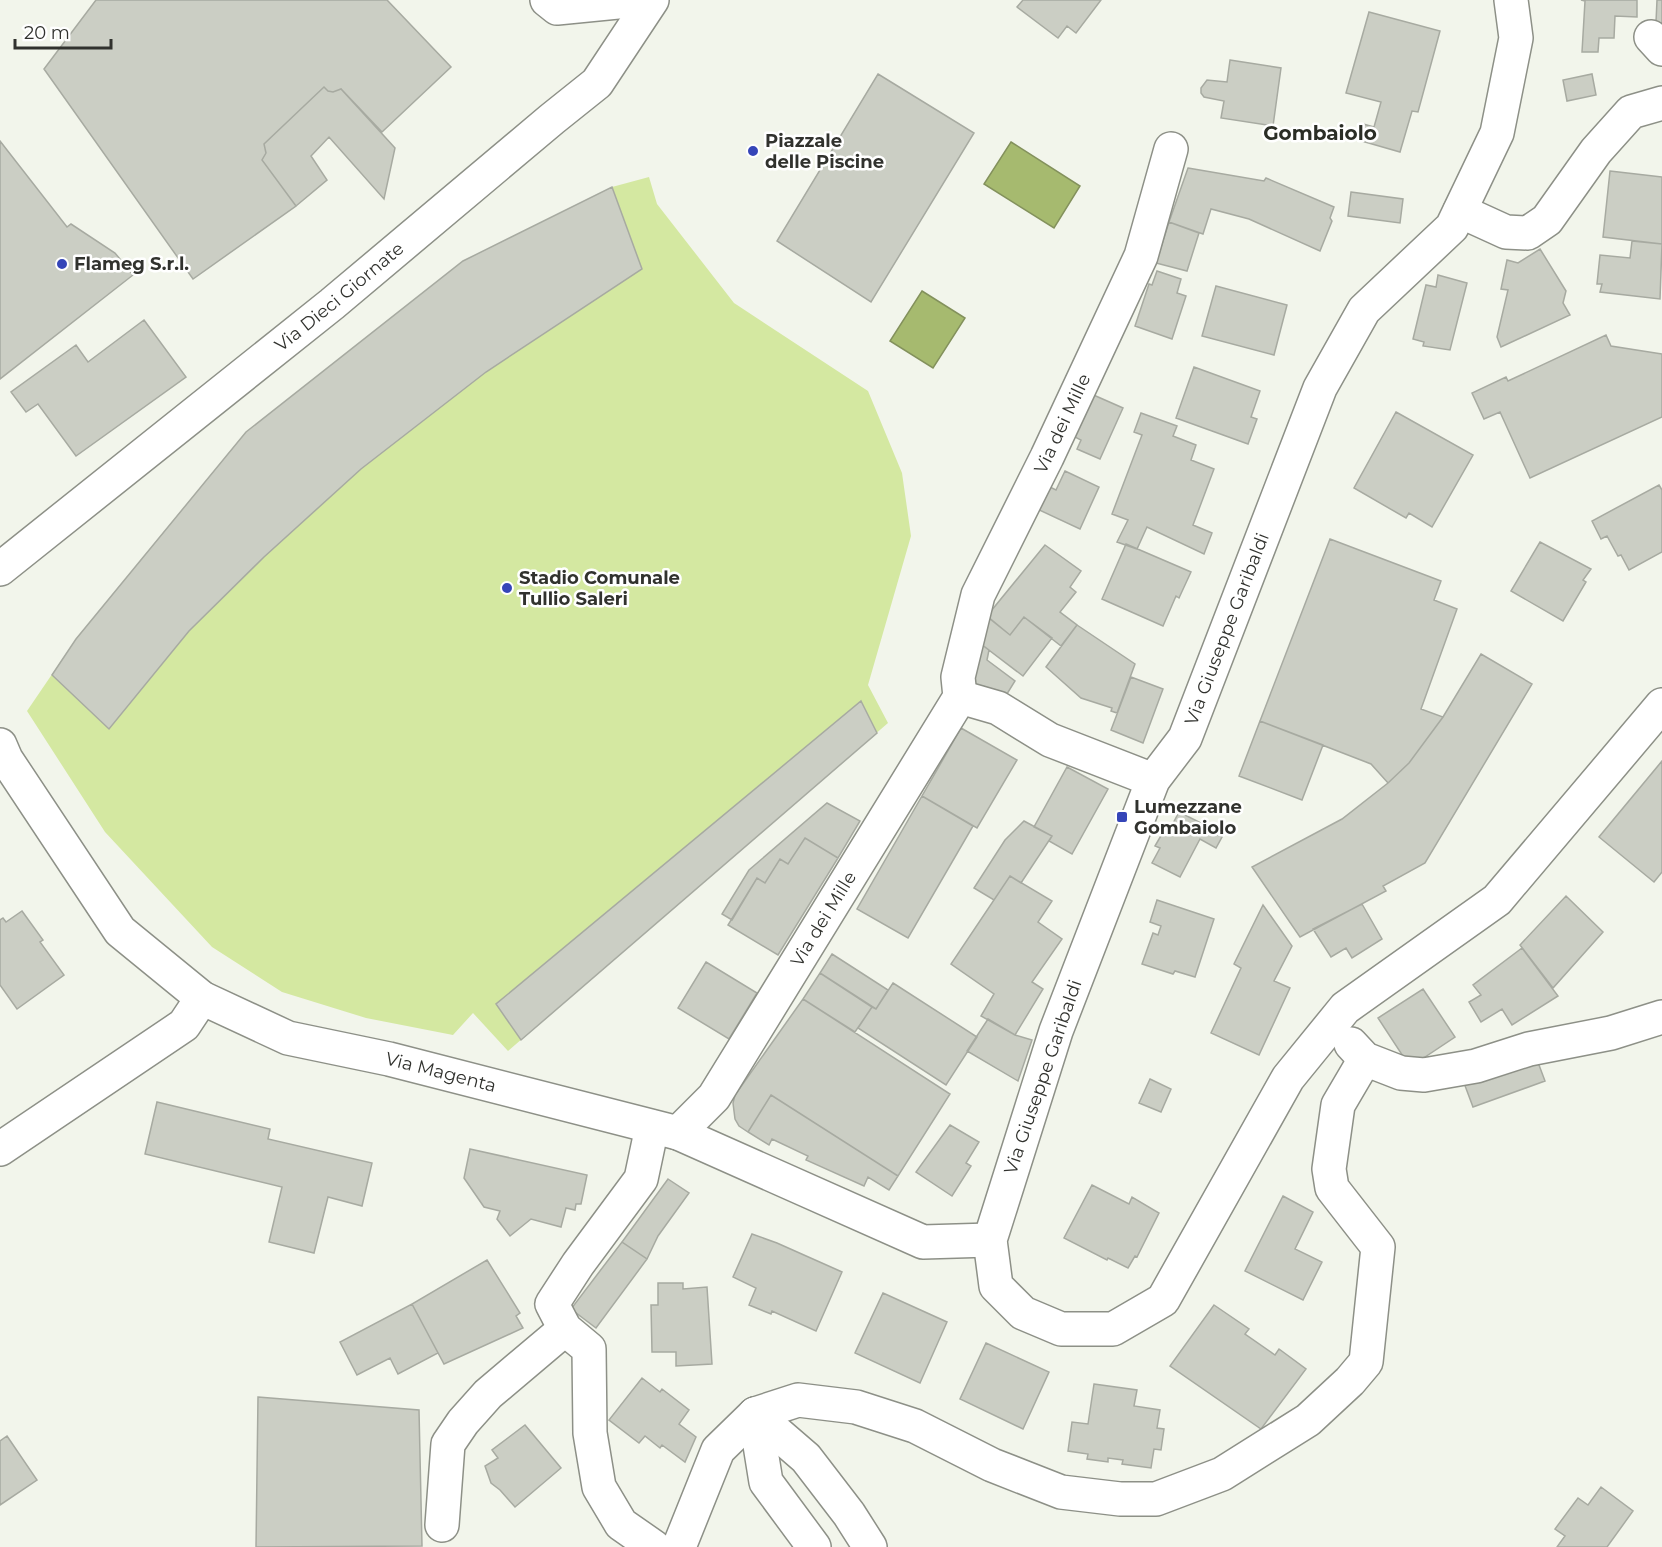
<svg xmlns="http://www.w3.org/2000/svg" width="1662" height="1547" font-family="Montserrat,sans-serif">
<rect width="100%" height="100%" fill="#f2f5eb"/>
<!-- green -->
<path fill="#d4e8a1" d="M649,177L657,204L734,303L868,391L902,473L911,536L868,685L888,723L508,1051L473,1013L453,1035L366,1018L282,992L212,947L105,832L27,711L76,639L246,432L463,261L612,187Z"/>
<!-- water -->
<path fill="#a6ba6f" stroke="#83915c" stroke-width="1.5" d="M1011,142L1080,186L1054,228L984,184Z
M922,291L965,318L933,368L890,341Z"/>
<!-- building -->
<path fill="#cbcec4" stroke="#a7aaa1" stroke-width="1.5" d="M96,0H387L451,67L382,132L341,89L333,92L328,91L324,87L264,144L266,153L262,160L296,206L193,279L44,69Z
M1023,0H1101L1076,33L1067,26L1058,38L1017,7Z
M1581,0H1637V17L1615,16L1614,38H1599L1598,52H1582L1585,1Z
M1657,0H1662V23L1656,22Z
M1369,12L1440,31L1418,112L1412,111L1400,152L1358,140L1363,124L1374,127L1381,102L1346,93Z
M1230,60L1281,68L1273,126L1221,118L1224,101L1204,97L1201,93V88L1207,80L1227,82Z
M878,74L974,133L871,302L777,241Z
M1592,74L1596,95L1567,101L1563,80Z
M324,87L328,91L333,92L341,89L395,148L384,199L329,137L311,156L327,180L296,206L262,160L266,153L264,144Z
M0,141L67,227L71,224L115,253L133,275L0,379Z
M1188,168L1264,181L1266,178L1334,207L1330,218L1332,221L1320,251L1249,219L1211,209L1203,234L1169,222Z
M1610,171L1662,177V244L1603,237Z
M612,187L642,269L486,372L361,469L264,557L189,631L109,729L52,675L76,639L246,432L463,261Z
M1351,192L1403,199L1400,223L1348,216Z
M1169,222L1199,233L1187,271L1156,263Z
M1632,241L1662,244L1660,299L1600,292L1602,284H1597L1600,255L1630,258Z
M1540,249L1566,291L1563,303L1570,315L1501,347L1497,337L1508,290L1501,289L1507,260L1518,263Z
M1157,271L1181,279L1177,293L1186,296L1172,339L1135,326L1149,284L1152,285Z
M1438,275L1467,283L1450,350L1423,346L1424,342L1413,339L1426,285L1436,287Z
M1216,286L1287,305L1274,355L1202,336Z
M144,320L186,377L76,456L38,404L26,412L11,392L76,345L88,362Z
M1606,335L1611,346L1662,354V417L1530,478L1500,412L1484,419L1472,393L1506,377L1508,381Z
M1194,367L1260,391L1251,417L1257,419L1248,444L1176,418Z
M1089,393L1123,408L1100,459L1077,449L1081,440L1071,435Z
M1396,412L1473,455L1432,527L1409,513L1406,518L1354,488Z
M1141,413L1177,426L1173,436L1196,445L1191,460L1214,469L1193,525L1212,533L1204,554L1147,527L1137,549L1117,542L1128,520L1112,514L1142,435L1134,432Z
M1065,471L1099,487L1080,529L1037,509L1048,486L1056,490Z
M1659,485L1662,490V552L1629,570L1621,555L1618,556L1607,536L1601,539L1592,521Z
M1330,539L1441,581L1434,600L1457,609L1421,709L1443,717L1409,763L1388,783L1371,764L1260,721Z
M1540,542L1591,569L1583,580L1586,582L1563,621L1511,591Z
M1126,544L1191,572L1179,598L1176,596L1163,626L1102,599Z
M1045,545L1081,571L1070,587L1076,592L1060,612L1077,625L1061,646L1024,617L1010,635L987,616Z
M1024,617L1052,638L1023,676L973,638L990,619L1010,635Z
M1077,625L1135,664L1117,713L1111,711L1112,708L1081,698L1046,667Z
M973,638L989,650L987,660L1015,681L1002,702L966,682Z
M1481,654L1532,684L1425,863L1383,886L1386,891L1300,937L1252,867L1342,819L1388,783L1409,763L1443,717Z
M1131,677L1163,689L1143,743L1111,730Z
M861,701L877,733L521,1040L496,1004Z
M1260,721L1323,745L1302,800L1239,776Z
M961,728L1017,760L977,828L922,796Z
M1662,761V872L1654,882L1599,837Z
M1067,767L1108,789L1072,854L1049,841L1052,836L1034,827Z
M922,796L973,826L908,938L857,909Z
M827,803L860,821L838,858L805,838L788,864L780,859L765,883L757,878L732,920L722,914L749,870Z
M1179,812L1207,826L1205,829L1222,837L1216,848L1200,839L1180,877L1152,863L1160,848L1155,846L1166,827L1170,829Z
M1024,821L1052,836L1021,883L1010,876L994,900L974,888L1005,840Z
M805,838L838,858L778,955L728,925L757,878L765,883L780,859L788,864Z
M1010,876L1052,901L1038,922L1062,939L1032,982L1043,989L1015,1035L981,1016L994,994L951,964Z
M1566,896L1603,932L1553,988L1520,945Z
M1157,900L1214,919L1195,977L1175,971L1173,974L1142,964L1153,933L1158,935L1161,926L1150,922Z
M1362,904L1382,939L1352,958L1346,948L1331,957L1313,929Z
M1263,905L1292,946L1274,981L1290,988L1259,1055L1211,1033L1241,968L1234,964Z
M22,911L43,940L40,942L64,975L17,1009L0,985V920L3,918L6,922Z
M1522,948L1558,996L1512,1025L1502,1009L1481,1022L1469,1002L1481,995L1473,985Z
M832,954L888,990L876,1009L820,973Z
M706,962L757,993L729,1039L678,1008Z
M820,973L872,1007L855,1032L803,999Z
M893,983L977,1037L946,1085L858,1028L872,1007L876,1009Z
M1423,989L1455,1037L1410,1067L1378,1018Z
M803,999L950,1094L898,1176L771,1095L748,1132L739,1126L735,1119L733,1103L735,1095Z
M988,1019L1015,1035L1032,1040L1018,1081L967,1051Z
M1536,1057L1545,1081L1473,1107L1464,1083Z
M1150,1079L1171,1089L1161,1112L1139,1103Z
M771,1095L898,1176L889,1190L868,1177L864,1186L806,1160L808,1156L772,1139L769,1145L748,1132Z
M157,1102L270,1129L268,1139L372,1163L362,1206L328,1197L314,1253L269,1242L282,1187L145,1154Z
M950,1125L979,1142L966,1163L971,1166L952,1196L916,1172Z
M470,1149L587,1175L581,1204H576L575,1210L566,1208L561,1227L531,1219L510,1236L497,1219L500,1211L484,1207L464,1178Z
M668,1179L689,1193L658,1236L647,1259L622,1242Z
M1092,1185L1129,1204L1132,1197L1159,1213L1137,1257L1135,1256L1128,1268L1108,1258L1107,1260L1064,1238Z
M1283,1196L1313,1212L1295,1249L1322,1262L1303,1300L1245,1271Z
M752,1234L777,1243L842,1272L816,1331L772,1311L771,1314L749,1305L756,1288L733,1277Z
M622,1242L647,1259L596,1328L571,1309Z
M487,1260L520,1313L516,1316L523,1328L444,1364L412,1304Z
M658,1283H683V1289L707,1287L712,1364L676,1366V1352H652L651,1305H658Z
M883,1293L947,1322L920,1383L855,1353Z
M412,1304L438,1353L398,1374L390,1358L357,1375L340,1342Z
M1214,1305L1249,1329L1245,1334L1275,1355L1279,1349L1306,1369L1261,1429L1170,1366Z
M986,1343L1049,1372L1023,1429L960,1399Z
M642,1378L660,1392L662,1389L689,1410L679,1424L696,1437L685,1462L662,1445L660,1448L645,1436L639,1443L609,1420Z
M1094,1384L1137,1390L1134,1406L1160,1410L1157,1428L1164,1429L1161,1450L1154,1449L1151,1468L1122,1464L1123,1460L1108,1458V1462L1087,1459L1088,1454L1068,1451L1072,1422L1088,1424Z
M258,1397L419,1410L422,1546L256,1547Z
M525,1425L561,1468L515,1507L500,1490L491,1483L485,1466L498,1458L492,1450Z
M7,1436L37,1480L0,1505V1441Z
M1601,1487L1633,1511L1607,1547H1557L1565,1536L1555,1529L1578,1498L1588,1505Z"/>
<g fill="none" stroke-linecap="round" stroke-linejoin="round">
<!-- minor casing -->
<g stroke="#8d9087" stroke-width="36">
<g id="minor">
<path d="M547,0L557,8L638,0"/>
<path d="M1511,0L1516,38L1497,133L1452,227L1364,310L1320,388L1185,738L1153,780L1056,1031L990,1240L996,1286L1023,1313L1061,1329H1113L1163,1300L1288,1078L1345,1008L1497,900L1662,705"/>
<path d="M1651,37L1662,49"/>
<path d="M1460,211L1506,232L1528,233L1547,220L1596,151L1631,112L1662,103"/>
<path id="s1" d="M0,569L332,304L552,119L597,83L652,0"/>
<path d="M960,697L998,708L1050,740L1153,780"/>
<path id="s2" d="M0,745L6,759L120,931L202,998L288,1038L389,1059L678,1133L923,1242L990,1240"/>
<path d="M1351,1044L1365,1059L1401,1073L1424,1075L1476,1066L1529,1049L1611,1033L1662,1017"/>
<path d="M652,1127L641,1179L578,1264L552,1304L565,1329L589,1349L590,1433L599,1487L621,1524L654,1547"/>
<path id="s3" d="M678,1133L714,1097L960,697L958,677L978,595L1047,457L1141,256L1171,149"/>
<path d="M0,1149L184,1025L202,998"/>
<path d="M755,1414L806,1458L849,1514L870,1547"/>
<path d="M755,1414L766,1482L814,1547"/>
<path d="M442,1525L448,1444L463,1422L488,1394L565,1329"/>
<path d="M679,1547L718,1450L755,1414L798,1400L856,1407L915,1426L992,1465L1061,1492L1120,1499H1156L1222,1474L1308,1420L1350,1381L1366,1362L1378,1247L1332,1188L1329,1169L1338,1105L1365,1059"/>
</g>
</g>
<!-- minor -->
<use href="#minor" stroke="#fff" stroke-width="33"/>
</g>
<!-- markers -->
<g fill="#3545b8" stroke="#fff" stroke-width="2">
<circle cx="753" cy="151" r="6"/>
<circle cx="62" cy="264" r="6"/>
<circle cx="507" cy="588" r="6"/>
<rect x="1116" y="811" width="12" height="12" rx="3"/>
</g>
<g text-anchor="middle" dominant-baseline="central" stroke-width="5" stroke-linejoin="round" paint-order="stroke">
<!-- poi labels -->
<g font-size="18" font-weight="bold" fill="#31322e" stroke="#fff" text-anchor="start">
<text x="765" y="141">Piazzale<tspan x="765" dy="21">delle Piscine</tspan></text>
<text x="74" y="264">Flameg S.r.l.</text>
<text x="519" y="578">Stadio Comunale<tspan x="519" dy="21">Tullio Saleri</tspan></text>
<text x="1134" y="807">Lumezzane<tspan x="1134" dy="21">Gombaiolo</tspan></text>
</g>
<!-- street labels -->
<g font-size="18" fill="#31322e" stroke="#fff">
<text stroke="none"><textPath href="#s1" startOffset="435">Via Dieci Giornate</textPath></text>
<text stroke="none"><textPath href="#s3" startOffset="816">Via dei Mille</textPath></text>
<text transform="translate(1227 629) rotate(-69)">Via Giuseppe Garibaldi</text>
<text stroke="none"><textPath href="#s3" startOffset="260">Via dei Mille</textPath></text>
<text stroke="none"><textPath href="#s2" startOffset="579">Via Magenta</textPath></text>
<text transform="translate(1043 1077) rotate(-71)">Via Giuseppe Garibaldi</text>
</g>
<!-- neighbourhood labels -->
<g font-size="20" font-weight="bold" fill="#2b2e26" stroke="#fff">
<text x="1320" y="133">Gombaiolo</text>
</g>
</g>
<!-- scale -->
<path d="M15 39v9h96v-9" fill="none" stroke="#31322e" stroke-width="3"/>
<text x="24" y="39" font-size="18" fill="#31322e" stroke="#ffffff" stroke-width="4.5" paint-order="stroke">20 m</text>
</svg>
